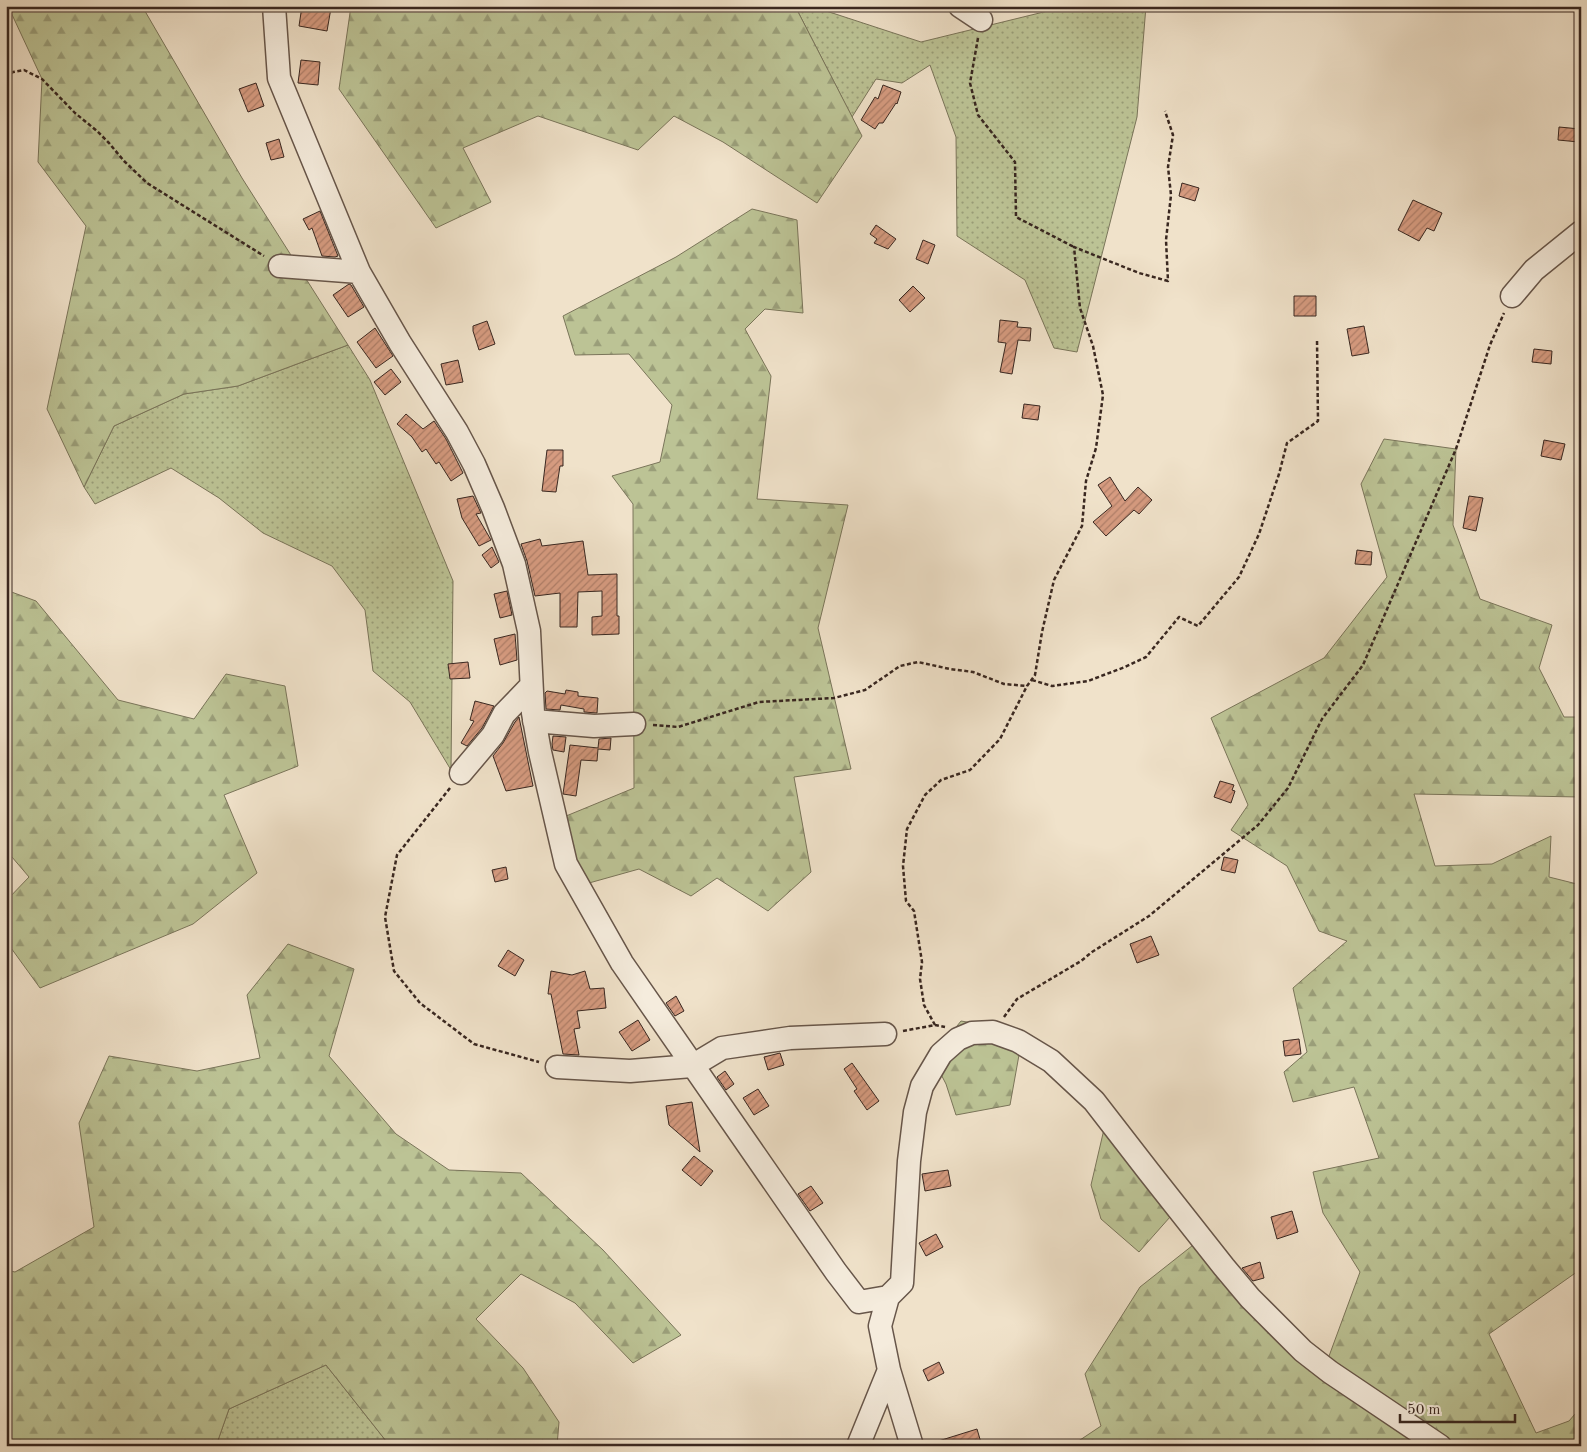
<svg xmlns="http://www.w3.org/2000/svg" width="1587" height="1452" font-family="'Old Standard TT',serif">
<defs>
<pattern id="grass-dots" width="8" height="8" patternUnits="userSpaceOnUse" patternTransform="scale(1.25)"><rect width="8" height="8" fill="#bcc395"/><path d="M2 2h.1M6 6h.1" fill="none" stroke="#9a9e79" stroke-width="1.8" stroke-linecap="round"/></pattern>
<pattern id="forest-firs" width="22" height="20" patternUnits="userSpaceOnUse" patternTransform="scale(1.25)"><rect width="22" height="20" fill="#bcc395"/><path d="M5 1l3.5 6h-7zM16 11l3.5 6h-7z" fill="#9a9e79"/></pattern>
<pattern id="building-hatch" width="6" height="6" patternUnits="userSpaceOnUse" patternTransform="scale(1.25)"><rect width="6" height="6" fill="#d69b80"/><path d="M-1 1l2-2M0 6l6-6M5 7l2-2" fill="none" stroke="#af7e68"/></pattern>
</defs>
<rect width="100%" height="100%" fill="#f0e2ca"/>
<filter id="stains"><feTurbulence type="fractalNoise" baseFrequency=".004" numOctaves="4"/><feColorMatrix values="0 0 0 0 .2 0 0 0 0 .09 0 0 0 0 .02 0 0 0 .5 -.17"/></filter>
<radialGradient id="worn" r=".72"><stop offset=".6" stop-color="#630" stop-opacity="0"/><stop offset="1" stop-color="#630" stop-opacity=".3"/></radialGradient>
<!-- grass -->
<path fill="url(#grass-dots)" stroke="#7a755a" d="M795,6H811L921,42L1060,8V6H1146L1137,117L1077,352L1054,348L1025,280L957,236L956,137L930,65L902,83L876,79L852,117Z
M348,345L370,380L453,581L451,770L410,702L373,671L365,610L332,566L263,533L219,498L171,468L95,504L84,487L114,426L184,394L238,386Z
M326,1365L390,1446H216L229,1409Z"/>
<!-- forest -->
<path fill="url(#forest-firs)" stroke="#7a755a" d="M8,6H142L242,178L348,345L238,386L184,394L114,426L84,487L47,409L86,226L38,162L42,79Z
M351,6H795L862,136L817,203L723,142L674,116L638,150L538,116L463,148L491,202L436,228L339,89Z
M752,209L797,220L803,313L765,309L745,329L771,376L757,499L848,505L818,628L851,769L794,777L811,872L768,911L717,878L691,896L639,869L589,883L554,821L634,788L633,504L612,476L660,462L672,405L629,354L575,355L563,316L676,257Z
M1384,439L1456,449L1453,525L1480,599L1552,625L1539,668L1564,717H1581V797L1414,794L1435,866L1492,864L1551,836L1549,877L1581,885V1269L1489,1334L1536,1433L1569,1421L1581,1407V1446H1071L1101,1426L1085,1374L1140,1287L1202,1238L1325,1367L1360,1272L1323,1213L1313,1172L1379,1158L1354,1087L1293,1102L1284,1072L1307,1052L1293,988L1347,941L1319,931L1287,866L1231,830L1248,805L1211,718L1324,658L1387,577L1361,484Z
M6,590L36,601L118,700L194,719L226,674L285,686L298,766L224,795L257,873L193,924L40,988L6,941V901L29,877L6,850Z
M288,944L354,969L329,1056L396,1134L449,1170L521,1173L603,1250L681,1335L633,1363L575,1303L521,1274L476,1319L523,1368L559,1422L557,1446H390L326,1365L229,1409L216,1446H6V1270L15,1272L94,1227L79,1123L109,1056L197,1071L260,1058L247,995Z
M961,1021L990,1026L1029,1041L1019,1055L1010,1105L956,1115L946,1084L932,1057Z
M1108,1112L1178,1208L1139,1252L1101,1219L1091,1185Z"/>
<!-- building -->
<path fill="url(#building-hatch)" stroke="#392720" d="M302,6L331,8L327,31L299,26Z
M301,60L320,62L318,85L298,83Z
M256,83L264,106L248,112L239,89Z
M883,85L901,92L897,104L896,103L883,123H879L875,129L861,120L875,97L878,99Z
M1559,127L1580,129L1579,142L1558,140Z
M279,139L284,157L271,160L266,143Z
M1182,183L1199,188L1195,201L1179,196Z
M1413,200L1442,213L1434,231L1427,228L1419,241L1398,230Z
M320,211L338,256L335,257L322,256L312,228L309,230L303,219Z
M876,225L896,239L888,249L874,243L877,239L870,234Z
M923,240L935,245L928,264L916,259Z
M349,284L351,285L364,307L348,317L333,295Z
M913,286L925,298L910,312L899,300Z
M1294,296H1316V316H1294Z
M1000,320L1018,322L1017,327L1031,328L1030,341L1018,340L1012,374L1000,372L1006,343L998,342Z
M487,321L495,344L479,350L473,331V326Z
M1364,326L1369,353L1352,356L1347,329Z
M375,328L393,356L376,368L357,342Z
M1534,349L1552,351L1551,364L1532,362Z
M458,360L463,382L446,385L441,364Z
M391,369L401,382L385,395L374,382Z
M1024,404L1040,406L1038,420L1022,418Z
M406,414L423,429L434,421L446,439L463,473L451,481L439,462L436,464L426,449L422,452L412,437L397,424Z
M1544,440L1565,444L1561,460L1541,456Z
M547,450H563V466H560L556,492L542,491Z
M1110,477L1125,501L1138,487L1152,500L1139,514L1134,510L1106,536L1093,522L1112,506L1098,485Z
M473,496L481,513L476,514L491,540L479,546L462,518L457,499Z
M1469,496L1483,498L1476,531L1463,528Z
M540,539L542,546L583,541L588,575L617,574V616H619V634L592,635V617L602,616V591L578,592L577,627H560V593L535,596L527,561L521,544Z
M492,547L499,562L491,568L482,555Z
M1357,550L1372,552L1371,565L1355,564Z
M507,591L512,615L500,618L494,594Z
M515,634L517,660L500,665L494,639Z
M468,662L470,678L450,679L448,664Z
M566,690L578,692V696L598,698L597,713L584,712V709L561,705L560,710L546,709L545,693L547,691L565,694Z
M475,701L494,706L482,728L467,746L461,743L474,721L470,720Z
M519,717L533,786L506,791L493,756L503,743L515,722Z
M553,736L566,737L564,752L553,750L552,744Z
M611,738L610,750L598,749L597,761L581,760L576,796L563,794L570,745L598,748L599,739Z
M1220,781L1234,785L1232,790L1235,791L1231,803L1214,797Z
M1224,857L1238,860L1235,873L1221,870Z
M506,867L508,879L495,882L492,870Z
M1151,936L1159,955L1137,963L1130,944Z
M508,950L524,960L515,976L498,966Z
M551,971L572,975L585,971L590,989L604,988L606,1008L577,1011L580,1028L574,1029L579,1055L563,1054L551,994H548Z
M676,996L684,1011L675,1016L666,1003Z
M638,1020L650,1040L632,1051L619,1032Z
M1299,1039L1301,1054L1285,1056L1283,1041Z
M780,1053L784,1065L768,1070L764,1057Z
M852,1063L879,1101L867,1110L854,1091L857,1089L844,1069Z
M725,1071L734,1084L726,1090L717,1077Z
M758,1089L769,1106L754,1115L743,1098Z
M692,1102L700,1152L669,1125L666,1106Z
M694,1156L713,1171L701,1186L682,1170Z
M948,1170L951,1186L925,1191L922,1174Z
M811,1186L823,1203L810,1211L798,1194Z
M1292,1211L1298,1232L1277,1239L1271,1217Z
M936,1234L943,1247L926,1256L919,1243Z
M1260,1262L1264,1278L1253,1281L1242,1268Z
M939,1362L944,1373L928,1381L923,1370Z
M977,1429L982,1446H932V1443Z"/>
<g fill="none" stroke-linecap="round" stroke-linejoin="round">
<!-- minor casing -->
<g stroke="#67564a" stroke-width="25">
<path id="minor" d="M274,6L279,78L359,272L400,343L457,432L474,464L493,508L514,564L529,631L533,713L540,752L566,864L622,963L836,1272L859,1302L888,1297L902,1283L909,1161L915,1112L922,1086L941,1054L958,1039L972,1033L993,1032L1018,1041L1051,1061L1094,1101L1149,1172L1224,1267L1250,1298L1303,1351L1330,1372L1440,1446
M960,6L981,20
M280,266L359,272
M1512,296L1534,270L1581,232
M534,721L594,726L634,724
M461,773L493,735L504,714L531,686
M557,1067L630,1071L692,1066L722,1048L790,1038L885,1034
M888,1297L880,1326L889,1370L912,1446
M858,1446L889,1370"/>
</g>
<!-- path -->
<path stroke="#392720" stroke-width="2.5" stroke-dasharray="4 2.5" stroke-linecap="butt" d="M978,38L970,83L978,115L1015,162L1016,217L1074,247
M6,77L13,72L24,70L42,79L75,113L97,131L109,143L124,161L147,183L264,256
M1032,680L1052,686L1088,681L1125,667L1146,657L1179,617L1198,626L1239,577L1259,534L1279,474L1287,443L1318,421L1317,339
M653,725L678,727L759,702L834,698L865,690L900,666L918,662L950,669L973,672L1004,684L1027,686
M450,788L397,855L385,917L394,971L420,1003L474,1044L539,1062
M1004,1017L1017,999L1081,961L1092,952L1149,916L1258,825L1288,788L1322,719L1363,665L1456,449L1490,345L1504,313
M935,1025L924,1005L920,979L922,962L914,911L906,901L903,866L907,829L925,795L941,780L970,770L1000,739L1027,686L1035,675L1042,632L1054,580L1082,526L1086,481L1096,448L1103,395L1093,346L1080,308L1074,247L1139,273L1168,281L1166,240L1171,195L1168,167L1173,135L1165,111
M903,1031L935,1025L945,1027"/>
<!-- minor -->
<use href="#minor" stroke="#f5ecdd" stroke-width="22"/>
</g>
<!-- margin -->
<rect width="1587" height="1452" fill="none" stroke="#f0e2ca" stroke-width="25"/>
<rect x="8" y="8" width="1572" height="1437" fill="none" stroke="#392720" stroke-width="2.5"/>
<rect x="12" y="12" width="1562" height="1427" fill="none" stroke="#392720"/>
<!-- scale -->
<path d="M1400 1414v8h115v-8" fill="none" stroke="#392720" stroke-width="2.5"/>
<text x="1407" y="1414" font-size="15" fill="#392720" stroke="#f5ecdd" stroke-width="4" paint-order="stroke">50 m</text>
<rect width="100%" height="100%" filter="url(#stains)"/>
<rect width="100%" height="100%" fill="url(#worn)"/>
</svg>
